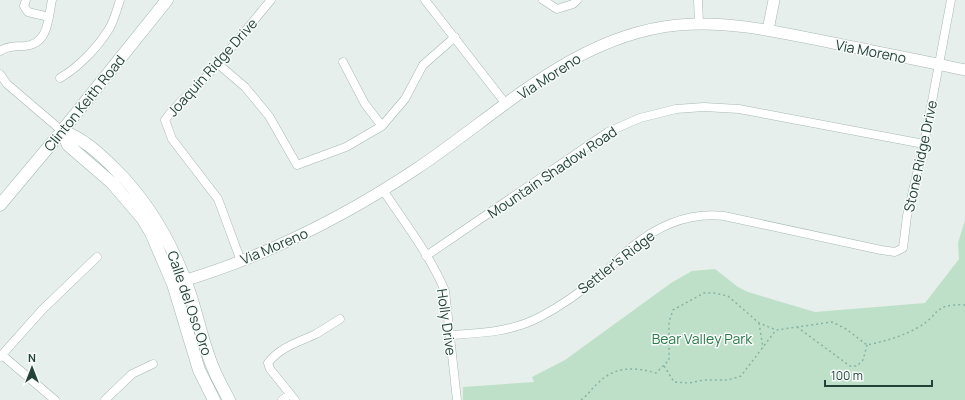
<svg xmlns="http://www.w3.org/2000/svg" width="965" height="400" font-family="Manrope,sans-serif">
<rect width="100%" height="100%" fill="#e6efeb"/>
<!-- green -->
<path fill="#bfe0c8" d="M965,220V400H463V387L534,382L532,377L565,360L671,283L692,271L715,269L738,287L748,292L815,312L925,303L959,259L958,243Z"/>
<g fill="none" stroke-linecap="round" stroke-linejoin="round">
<!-- minor casing -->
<g stroke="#a8b8b2" stroke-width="9">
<path id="minor" d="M26,0L24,6L28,12L49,17
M425,0L506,104
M543,0L557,9L573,4L577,0
M698,0L699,24
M0,51C7,46 16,46 24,46C49,45 48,18 52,0
M343,62L365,104L382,126
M218,64L245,87L269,116L297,165L346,147L382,126L405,99L423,65L455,37
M0,74L7,84L62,131
M60,78C79,67 97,48 109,29C114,21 117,9 120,0
M383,190C404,222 430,255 445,291L457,400
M426,256L608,132L640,118L676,109L704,107L739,109L924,144
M241,261L218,199L172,139L165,120C176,104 192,92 205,78C228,53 249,26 271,0
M451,335C482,333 511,332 540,317C561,306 582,291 600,276C612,267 621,256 632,247C659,225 689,212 724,216L881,250L895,252L903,248L907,216L924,144L951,0
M2,355L55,400
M0,357L42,310L97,257
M105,400L132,374L153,364
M282,400L290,394
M295,400L270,369L268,363C280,347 299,342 316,334C324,329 332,324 340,319"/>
</g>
<!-- tertiary casing -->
<g stroke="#a8b8b2" stroke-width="12">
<path id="tertiary" d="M768,30L774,0
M173,284C260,259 341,219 416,169C499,114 574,35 678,25C731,20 782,33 833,43C877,52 921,60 965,70"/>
</g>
<!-- secondary casing -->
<g stroke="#a4bbb3" stroke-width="13">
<path id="secondary" d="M62,131C83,138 100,154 116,170C148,202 169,238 185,280C197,309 201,341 214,370C218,380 224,390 229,400
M62,131L68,145L112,183L142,218L151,233L173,284L199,370L214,400
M0,205L62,131L167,0"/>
</g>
<!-- path -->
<path stroke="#86b3a5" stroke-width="1.5" stroke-dasharray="2 3" stroke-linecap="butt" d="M759,323L763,348
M797,327L850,366H857L863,360L867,345
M664,366L674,382L689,383L704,380H728L741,376L776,330
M581,400C588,395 592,388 599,382C616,366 635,367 656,373L669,360V322L673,310L704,293H714L728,296L759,323L776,330L832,322L846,329L867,345C885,341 901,337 917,328C940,316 932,303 965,305"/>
<!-- minor -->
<use href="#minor" stroke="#fff" stroke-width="8"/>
<!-- tertiary -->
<use href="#tertiary" stroke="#fff" stroke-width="11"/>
<!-- secondary -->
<use href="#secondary" stroke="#fff" stroke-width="12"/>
</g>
<g text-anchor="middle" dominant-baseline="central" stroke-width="3" stroke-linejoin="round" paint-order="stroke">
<!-- street labels -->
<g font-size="14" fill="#24423a" stroke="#f7fbf9">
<text transform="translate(871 51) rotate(11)">Via Moreno</text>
<text transform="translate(212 67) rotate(-48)">Joaquin Ridge Drive</text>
<text transform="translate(549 76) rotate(-33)">Via Moreno</text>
<text transform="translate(84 103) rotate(-51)">Clinton Keith Road</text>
<text transform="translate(920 156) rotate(-78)">Stone Ridge Drive</text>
<text transform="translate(552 172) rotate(-34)">Mountain Shadow Road</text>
<text transform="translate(274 246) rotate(-23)">Via Moreno</text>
<text transform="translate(616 262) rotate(-38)">Settler's Ridge</text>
<text transform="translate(190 303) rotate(71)">Calle del Oso Oro</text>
<text transform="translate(447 322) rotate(82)">Holly Drive</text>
</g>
<!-- park labels -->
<g font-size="14" fill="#2d7a4b" stroke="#f7fbf9">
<text x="702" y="338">Bear Valley Park</text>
</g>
</g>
<!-- north arrow -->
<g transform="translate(32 368)" stroke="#f7fbf9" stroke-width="3" paint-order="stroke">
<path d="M0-3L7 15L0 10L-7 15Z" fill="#24423a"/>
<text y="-6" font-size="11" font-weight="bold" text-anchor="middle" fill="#24423a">N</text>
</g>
<!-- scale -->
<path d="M825 380v6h107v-6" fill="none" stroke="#24423a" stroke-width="2"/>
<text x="831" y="380" font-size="12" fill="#24423a" stroke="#f7fbf9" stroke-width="3" paint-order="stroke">100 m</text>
</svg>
